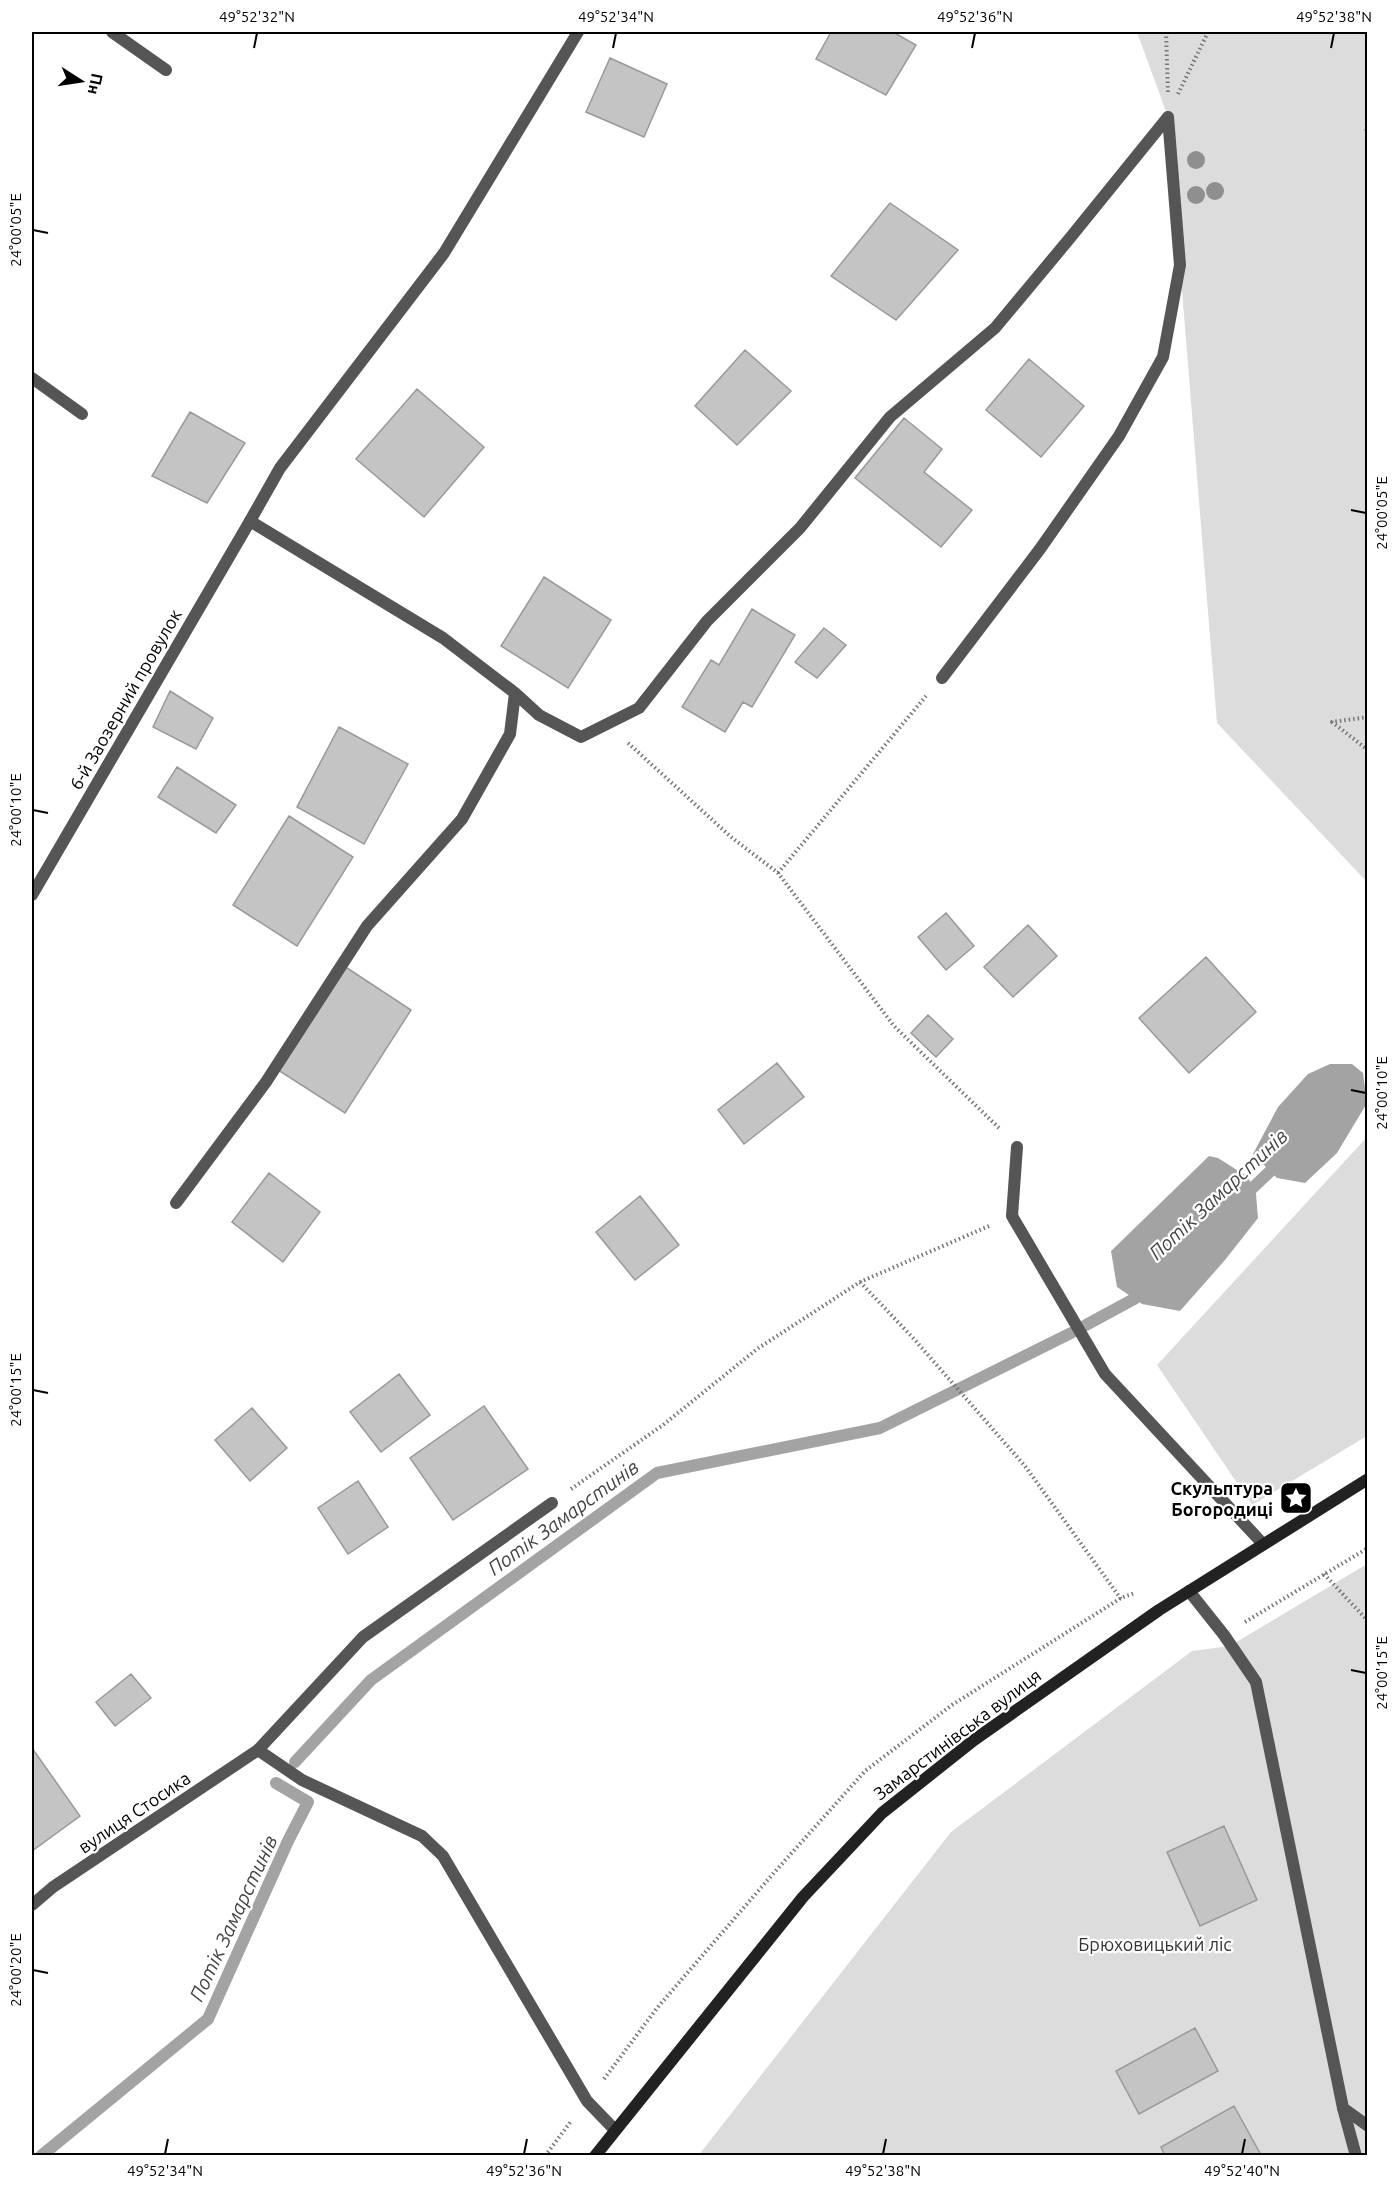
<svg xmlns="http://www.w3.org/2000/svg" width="1399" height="2187" font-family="Ubuntu,sans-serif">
<rect width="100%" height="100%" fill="#fff"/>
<!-- green -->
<path fill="#dcdcdc" d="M1137,32H1367V882L1217,723L1168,117Z
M1367,1137V1436L1252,1505L1157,1365Z
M1367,1564V2155L698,2156L951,1832L1192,1651L1230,1646Z"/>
<!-- water -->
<path fill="#a3a3a3" d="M1330,1064H1352L1363,1073L1367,1103L1337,1153L1305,1183L1277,1178L1253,1154L1278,1107L1308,1074Z
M1209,1156L1218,1158L1248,1177L1256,1194L1258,1218L1225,1260L1180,1311L1142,1304L1117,1287L1111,1251Z"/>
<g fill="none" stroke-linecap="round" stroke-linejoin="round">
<!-- stream -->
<path stroke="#a3a3a3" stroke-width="12" d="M1242,1198L1281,1161
M1086,1325L1134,1299L1146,1288
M295,1762L371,1680L657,1473L880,1428L1071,1333
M41,2156L208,2019L288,1841L308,1802L276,1783"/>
</g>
<!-- building -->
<path fill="#c4c4c4" stroke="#999" stroke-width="1.5" d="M831,32H893L916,45L886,95L816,59Z
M610,58L667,84L644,137L586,112Z
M890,203L958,250L896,320L831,276Z
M745,350L791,391L737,445L695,406Z
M1029,359L1084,406L1041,457L986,410Z
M417,389L484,447L424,517L356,459Z
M190,412L245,443L207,503L152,476Z
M904,418L942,449L924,472L972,510L941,547L855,478Z
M544,577L611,620L568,688L501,646Z
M752,609L795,635L752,707L743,702L725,732L682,707L711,660L719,665Z
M824,628L846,645L817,678L795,662Z
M170,691L213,718L196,749L153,727Z
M339,727L408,764L364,844L297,807Z
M177,767L236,805L216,833L158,797Z
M289,816L353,857L297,946L233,905Z
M946,913L974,946L946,970L918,937Z
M1028,925L1057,956L1013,997L984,967Z
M1206,957L1256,1012L1189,1073L1139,1018Z
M344,966L411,1010L345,1113L278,1070Z
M928,1015L953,1039L936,1057L911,1033Z
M777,1063L804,1097L744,1144L718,1110Z
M269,1173L320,1212L283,1262L232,1222Z
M640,1196L679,1245L635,1280L596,1232Z
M399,1374L430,1415L381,1452L350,1412Z
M484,1406L528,1469L453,1520L410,1458Z
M252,1408L287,1448L250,1481L215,1440Z
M358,1481L388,1527L348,1554L318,1508Z
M131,1674L151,1698L115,1726L96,1702Z
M32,1748L80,1816L32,1851Z
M1224,1826L1257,1900L1200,1926L1167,1852Z
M1195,2028L1218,2071L1139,2114L1116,2071Z
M1234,2106L1261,2155L1165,2156L1161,2147Z"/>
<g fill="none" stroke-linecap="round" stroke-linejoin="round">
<!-- path -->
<path stroke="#777" stroke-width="4" stroke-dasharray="1.5 3" stroke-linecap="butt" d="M1166,32L1168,94
M1178,94L1208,32
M1368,120L1366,128L1368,135
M1368,717L1332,722L1368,750
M628,743L731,837L778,873L894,1026L1000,1129
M778,873L926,696
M860,1282L914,1339L1025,1466L1121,1599
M571,1489L663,1425L757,1349L860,1282L989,1226
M1324,1574L1368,1621
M1245,1622L1368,1548
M604,2079L657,2008L772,1875L865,1771L952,1705L1121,1598L1135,1593
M545,2156L572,2120"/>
<!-- lane -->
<path stroke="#555" stroke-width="12" d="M250,521L280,468L444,253L578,32
M1017,1147L1012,1216L1105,1374L1263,1544
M552,1503L363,1637L258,1750L302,1780L422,1836L443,1856L587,2101L615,2130
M1343,2108L1356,2156"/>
<!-- street -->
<path stroke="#555" stroke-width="12" d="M112,32L166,70
M32,378L82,414
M942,678L1040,549L1119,436L1163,357L1180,265L1168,117
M515,693L539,715L581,737L639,708L707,621L800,528L890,417L995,328L1070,238L1168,117
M32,895L250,521L443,638L515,693L510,734L462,819L367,926L266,1082L176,1203
M1189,1591L1224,1635L1256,1682L1343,2108L1368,2126
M32,1905L53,1887L258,1750"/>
<!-- secondary -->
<path stroke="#222" stroke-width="12" d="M595,2156L803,1897L882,1813L974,1740L1159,1610L1368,1479"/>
</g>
<!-- trees -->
<g fill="#8f8f8f">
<circle cx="1196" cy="160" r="9"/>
<circle cx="1215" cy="191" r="9"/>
<circle cx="1196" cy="195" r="9"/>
</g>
<!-- ticks -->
<path fill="none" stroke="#000" stroke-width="2" d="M254,48L257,33M613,48L616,33M972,48L975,33M1331,48L1334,33M33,230L48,233M1351,510L1366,513M33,810L48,813M1351,1090L1366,1093M33,1390L48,1393M1351,1670L1366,1673M33,1970L48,1973M165,2154L168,2139M524,2154L527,2139M883,2154L886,2139M1242,2154L1245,2139"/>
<!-- icons -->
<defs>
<g id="sight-square" transform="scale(1.725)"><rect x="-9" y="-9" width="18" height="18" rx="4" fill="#000" stroke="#fff"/><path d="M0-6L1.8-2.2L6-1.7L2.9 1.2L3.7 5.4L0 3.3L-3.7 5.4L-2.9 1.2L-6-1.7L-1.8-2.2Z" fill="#fff"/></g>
</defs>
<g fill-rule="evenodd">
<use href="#sight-square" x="1296" y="1498"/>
</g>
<g text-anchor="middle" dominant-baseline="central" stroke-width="4.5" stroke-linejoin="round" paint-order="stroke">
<!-- street labels -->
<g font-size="18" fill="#000" stroke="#fff">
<text transform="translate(125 699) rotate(-60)">6-й Заозерний провулок</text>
<text transform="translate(957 1734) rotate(-37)">Замарстинівська вулиця</text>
<text transform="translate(134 1812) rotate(-34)">вулиця Стосика</text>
</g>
<!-- poi labels -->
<g font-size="18" font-weight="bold" fill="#000" stroke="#fff" text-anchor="end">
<text x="1273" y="1488">Скульптура<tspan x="1273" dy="21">Богородиці</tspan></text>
</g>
<!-- park labels -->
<g font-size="18" fill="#333" stroke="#fff">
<text x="1155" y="1944">Брюховицький ліс</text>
</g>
<!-- water labels -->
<g font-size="20" font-style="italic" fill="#444" stroke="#fff">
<text transform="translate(1218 1194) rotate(-43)">Потік Замарстинів</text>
<text transform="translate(563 1517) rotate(-36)">Потік Замарстинів</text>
<text transform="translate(233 1918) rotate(-65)">Потік Замарстинів</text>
</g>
</g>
<!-- border -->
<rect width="1399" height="2187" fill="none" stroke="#ffffff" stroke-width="66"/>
<!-- north arrow -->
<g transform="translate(81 81) rotate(102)" stroke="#ffffff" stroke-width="4.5" paint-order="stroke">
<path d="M0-4.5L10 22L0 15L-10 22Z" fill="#000000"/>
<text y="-9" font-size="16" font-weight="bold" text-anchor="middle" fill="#000000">Пн</text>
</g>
<rect x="33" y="33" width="1333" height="2121" fill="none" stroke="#000" stroke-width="2"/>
<g font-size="15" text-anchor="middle" fill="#000">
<text x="257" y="22">49°52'32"N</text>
<text x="616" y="22">49°52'34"N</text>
<text x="975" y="22">49°52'36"N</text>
<text x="1334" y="22">49°52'38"N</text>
<text transform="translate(16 230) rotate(-90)" y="5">24°00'05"E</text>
<text transform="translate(1382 513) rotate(-90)" y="5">24°00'05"E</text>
<text transform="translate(16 810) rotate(-90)" y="5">24°00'10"E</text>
<text transform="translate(1382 1093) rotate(-90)" y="5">24°00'10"E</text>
<text transform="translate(16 1390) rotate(-90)" y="5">24°00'15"E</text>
<text transform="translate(1382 1673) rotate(-90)" y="5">24°00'15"E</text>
<text transform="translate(16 1970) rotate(-90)" y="5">24°00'20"E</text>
<text x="165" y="2176">49°52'34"N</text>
<text x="524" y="2176">49°52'36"N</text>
<text x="883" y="2176">49°52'38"N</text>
<text x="1242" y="2176">49°52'40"N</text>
</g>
</svg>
